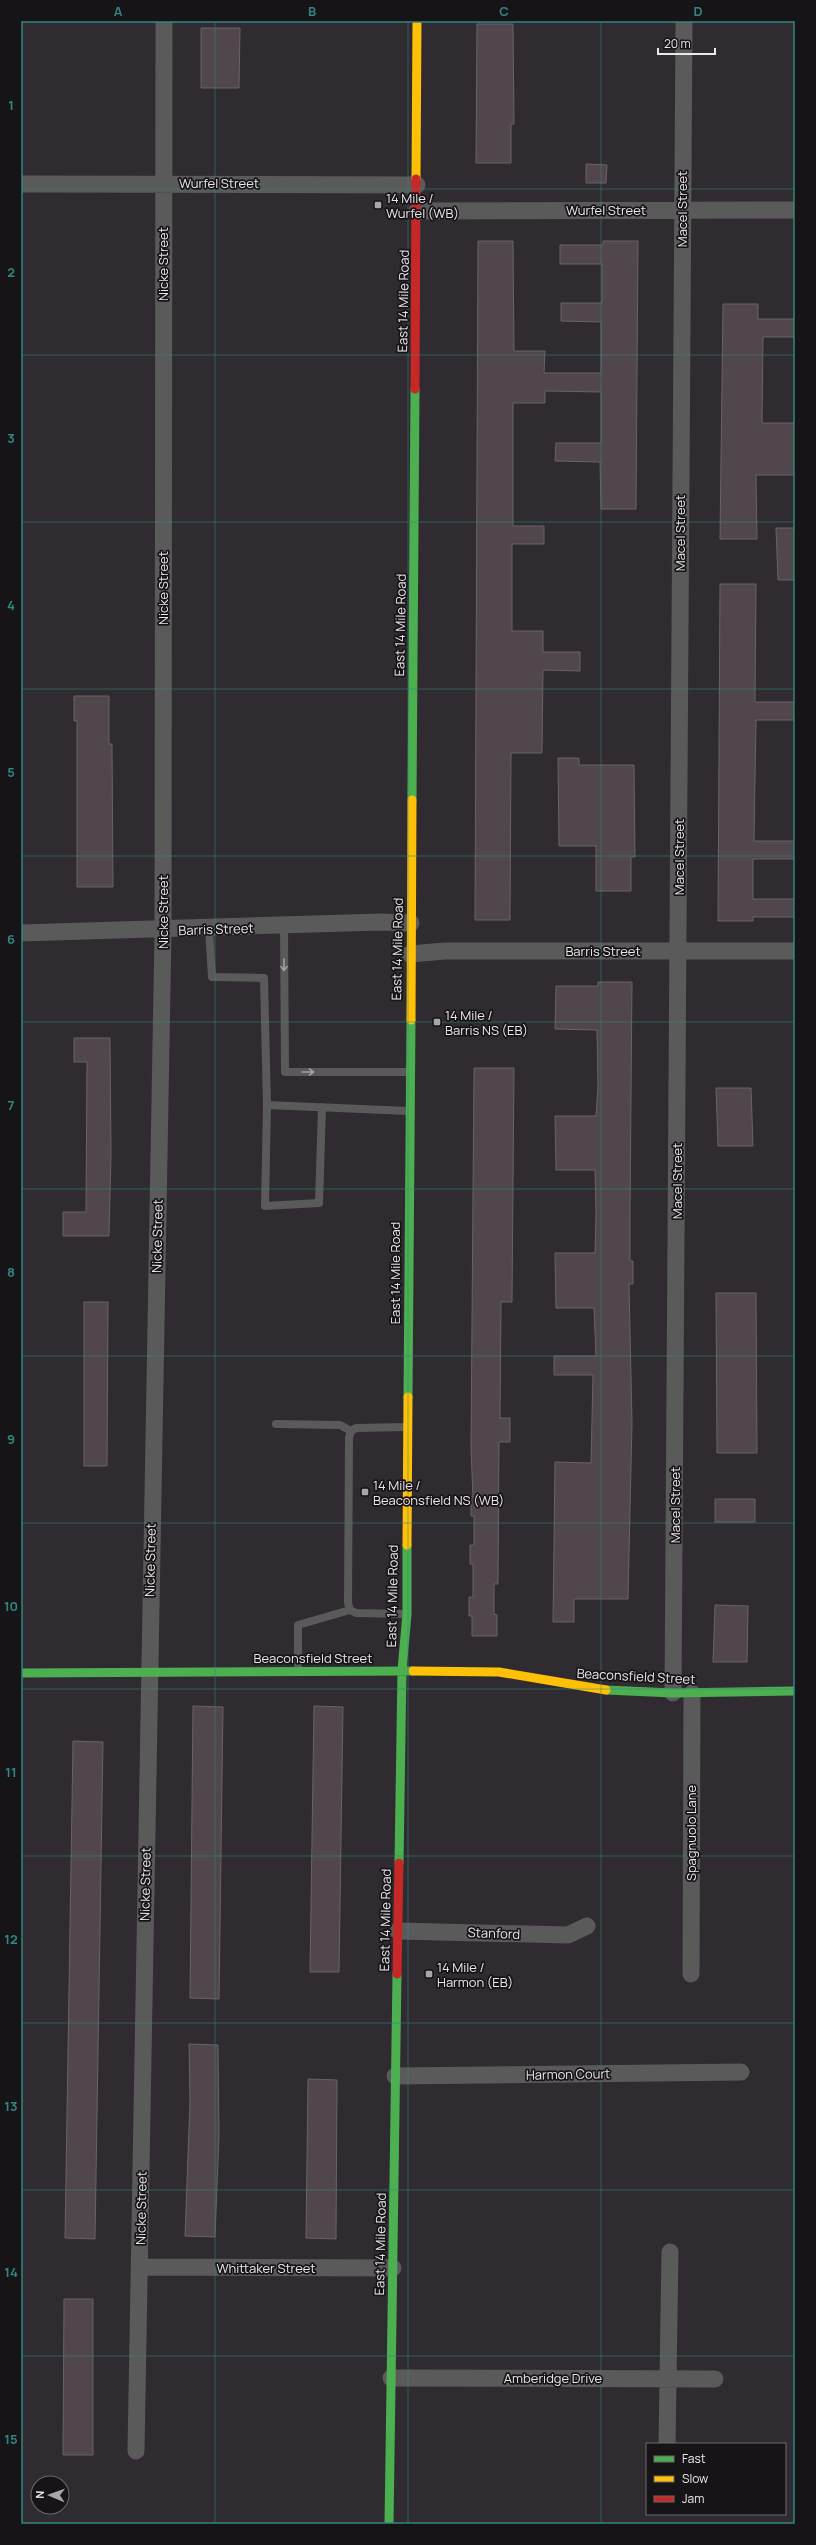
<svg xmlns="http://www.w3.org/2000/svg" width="816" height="2545" font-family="Manrope,sans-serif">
<rect width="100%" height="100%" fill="#2f2b30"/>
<!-- building -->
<path fill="#51464c" stroke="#676466" d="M477,24H513L514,124H511V163H476Z
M201,28H240L239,88H201Z
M586,164L607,165L606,183H586Z
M478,241H513L514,351H545L544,373H601V322L561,321V303H602V264H560V245H603V241H638L636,509H601L600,462L555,461L556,443H601V392L545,391V403H513V526H544V544H512V631H543V652H580V671L543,670L542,753H511L510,920H475Z
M723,304H758V319H795V337H763L762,423H795V475H756L757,539H720Z
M776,528H795V580H778Z
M720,584H756L755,702H795V720H756L754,841H795V859H753V899H795V917H753V921H718Z
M74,696H109V744H112L113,887H77V721H74Z
M558,758H579V765H634L635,857H631V891H596V846H559Z
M598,982H632L630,1215V1261H633V1284H629L632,1423L628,1599H574V1622H553L555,1462L591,1463L593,1375H554V1356H596L594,1308H556L555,1253H595L596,1214L595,1170H556L555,1116H596L598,1087L597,1030L555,1029L556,986H598Z
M74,1038H110L111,1154L109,1236H63V1212H86L87,1062H74Z
M474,1068H514L512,1302H501L500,1418H510V1442H499L498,1584H494V1614L497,1615V1636H472V1616H469V1597H473V1564H470V1545H474V1516H471V1497H473L471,1449Z
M716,1088H751L753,1146H718Z
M716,1293H756L757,1453H717Z
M84,1302H108L107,1466H84Z
M715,1499H755V1522H715Z
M715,1605L748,1606L747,1662H713Z
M193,1706L223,1707L219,1999L190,1998Z
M314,1706L343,1707L339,1972H310Z
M73,1741L103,1742L95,2239L65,2238Z
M189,2044L218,2045L219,2135L215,2237L185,2236L190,2101Z
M308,2079L337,2080L336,2239L306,2238Z
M64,2299H93V2455H63Z"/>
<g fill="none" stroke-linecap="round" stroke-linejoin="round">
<!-- lane -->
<path stroke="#5a5a5a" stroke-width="8" d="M284,926L285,1072H409
M209,929L212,977L264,978L267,1105L409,1111
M267,1105L265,1206L319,1203L322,1107
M276,1424L340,1425L351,1431
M406,1614L356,1613L350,1610L348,1603L349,1438L351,1431L356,1428L407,1427
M298,1671V1625L350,1610"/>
<!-- street -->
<path stroke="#5a5a5a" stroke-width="17" d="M21,184L417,185
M417,211L795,210
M21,933L380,922L411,923
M410,954L445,951H795
M673,1693L684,21
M398,1931L568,1935L587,1926
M691,1974L692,1693
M395,2076L741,2072
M140,2267L393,2268
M391,2378L715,2379
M667,2444L670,2252
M136,2451L163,931L164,21"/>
<!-- fast -->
<path stroke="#4caf50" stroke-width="9" d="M412,800L415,389
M408,1397L411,1020
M21,1673L413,1671
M606,1690L673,1693L795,1691
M399,1863L402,1670L407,1614V1545
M389,2524L397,1974"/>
<!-- slow -->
<path stroke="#ffc107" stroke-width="9" d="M416,179L417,21
M411,1020L412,800
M407,1545L408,1397
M413,1671L499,1672L606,1690"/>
<!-- jam -->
<path stroke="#c62828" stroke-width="9" d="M415,389L416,179
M397,1974L399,1863"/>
</g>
<!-- one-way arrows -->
<defs><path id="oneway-shaft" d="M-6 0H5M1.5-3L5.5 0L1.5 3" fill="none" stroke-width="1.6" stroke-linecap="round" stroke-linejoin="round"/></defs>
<g stroke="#a2a0a3">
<use href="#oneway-shaft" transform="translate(284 965) rotate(90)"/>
<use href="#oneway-shaft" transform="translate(308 1072)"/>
</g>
<!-- grid -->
<path fill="none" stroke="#308781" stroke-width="1" stroke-opacity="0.55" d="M215,21V2524M408,21V2524M601,21V2524M21,189H795M21,355H795M21,522H795M21,689H795M21,856H795M21,1022H795M21,1189H795M21,1356H795M21,1523H795M21,1689H795M21,1856H795M21,2023H795M21,2190H795M21,2356H795"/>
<!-- markers -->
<g fill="#a9a5aa" stroke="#171417" stroke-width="1.5">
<rect x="374" y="201" width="8" height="8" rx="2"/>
<rect x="433" y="1018" width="8" height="8" rx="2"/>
<rect x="361" y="1488" width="8" height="8" rx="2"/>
<rect x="425" y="1970" width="8" height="8" rx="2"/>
</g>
<g text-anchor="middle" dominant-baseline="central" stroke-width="3.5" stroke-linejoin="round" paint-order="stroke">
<!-- street labels -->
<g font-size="13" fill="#ebe7ec" stroke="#171417">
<text x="219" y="183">Wurfel Street</text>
<text transform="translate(682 209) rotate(-90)">Macel Street</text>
<text x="606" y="210">Wurfel Street</text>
<text transform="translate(163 264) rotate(-90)">Nicke Street</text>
<text transform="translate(403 301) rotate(-89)">East 14 Mile Road</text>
<text transform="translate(680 533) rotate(-90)">Macel Street</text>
<text transform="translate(163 588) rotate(-90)">Nicke Street</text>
<text transform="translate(400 625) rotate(-89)">East 14 Mile Road</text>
<text transform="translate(679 857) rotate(-90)">Macel Street</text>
<text transform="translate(163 912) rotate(-90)">Nicke Street</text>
<text transform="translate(216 929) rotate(-2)">Barris Street</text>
<text transform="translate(397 949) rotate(-89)">East 14 Mile Road</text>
<text x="603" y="951">Barris Street</text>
<text transform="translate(677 1181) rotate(-90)">Macel Street</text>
<text transform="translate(157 1236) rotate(-89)">Nicke Street</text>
<text transform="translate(395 1273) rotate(-90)">East 14 Mile Road</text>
<text transform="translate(675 1505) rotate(-90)">Macel Street</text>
<text transform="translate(150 1560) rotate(-89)">Nicke Street</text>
<text transform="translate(392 1596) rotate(-89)">East 14 Mile Road</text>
<text x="313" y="1658">Beaconsfield Street</text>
<text transform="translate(636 1676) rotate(3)">Beaconsfield Street</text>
<text transform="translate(691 1833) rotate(-90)">Spagnuolo Lane</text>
<text transform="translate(145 1884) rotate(-89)">Nicke Street</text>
<text transform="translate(385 1920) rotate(-89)">East 14 Mile Road</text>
<text transform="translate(494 1933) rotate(2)">Stanford</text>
<text transform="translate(568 2074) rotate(-1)">Harmon Court</text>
<text transform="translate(141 2208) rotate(-89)">Nicke Street</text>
<text transform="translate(380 2244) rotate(-89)">East 14 Mile Road</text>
<text x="266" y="2268">Whittaker Street</text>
<text x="553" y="2378">Amberidge Drive</text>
</g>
<!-- poi labels -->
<g font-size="13" fill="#ebe7ec" stroke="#171417" text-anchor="start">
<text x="386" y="198">14 Mile /<tspan x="386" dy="15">Wurfel (WB)</tspan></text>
<text x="445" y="1015">14 Mile /<tspan x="445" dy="15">Barris NS (EB)</tspan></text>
<text x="373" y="1485">14 Mile /<tspan x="373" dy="15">Beaconsfield NS (WB)</tspan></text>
<text x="437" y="1967">14 Mile /<tspan x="437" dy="15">Harmon (EB)</tspan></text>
</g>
</g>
<!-- border -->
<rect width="816" height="2545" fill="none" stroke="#171417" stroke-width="44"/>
<!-- legend -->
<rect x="646" y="2443" width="140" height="72" fill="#171417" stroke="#6c686c"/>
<rect x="654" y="2456" width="20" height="6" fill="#4caf50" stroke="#6c686c"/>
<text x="682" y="2463" font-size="12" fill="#ebe7ec">Fast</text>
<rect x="654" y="2476" width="20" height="6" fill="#ffc107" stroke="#6c686c"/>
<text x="682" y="2483" font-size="12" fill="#ebe7ec">Slow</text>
<rect x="654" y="2496" width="20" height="6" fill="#c62828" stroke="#6c686c"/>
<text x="682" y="2503" font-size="12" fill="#ebe7ec">Jam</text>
<!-- north arrow -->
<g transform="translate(50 2495) rotate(272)"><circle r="19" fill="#171417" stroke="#6c686c"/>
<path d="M0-3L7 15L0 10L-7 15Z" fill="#a9a5aa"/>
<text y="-6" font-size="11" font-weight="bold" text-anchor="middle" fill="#ebe7ec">N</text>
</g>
<!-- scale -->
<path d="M658 48v6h57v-6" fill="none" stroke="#ebe7ec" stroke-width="2"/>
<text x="664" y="48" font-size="12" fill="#ebe7ec" stroke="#171417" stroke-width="3" paint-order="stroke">20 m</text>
<rect x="22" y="22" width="772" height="2501" fill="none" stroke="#308781" stroke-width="1.5"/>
<g font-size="13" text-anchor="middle" font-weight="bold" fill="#308781">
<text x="118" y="16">A</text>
<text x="312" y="16">B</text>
<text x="504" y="16">C</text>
<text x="698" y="16">D</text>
<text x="11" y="110">1</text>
<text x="11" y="277">2</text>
<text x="11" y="443">3</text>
<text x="11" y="610">4</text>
<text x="11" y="777">5</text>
<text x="11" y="944">6</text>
<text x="11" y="1110">7</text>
<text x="11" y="1277">8</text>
<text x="11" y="1444">9</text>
<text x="11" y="1611">10</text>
<text x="11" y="1777">11</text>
<text x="11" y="1944">12</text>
<text x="11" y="2111">13</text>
<text x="11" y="2277">14</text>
<text x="11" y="2444">15</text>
</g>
</svg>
